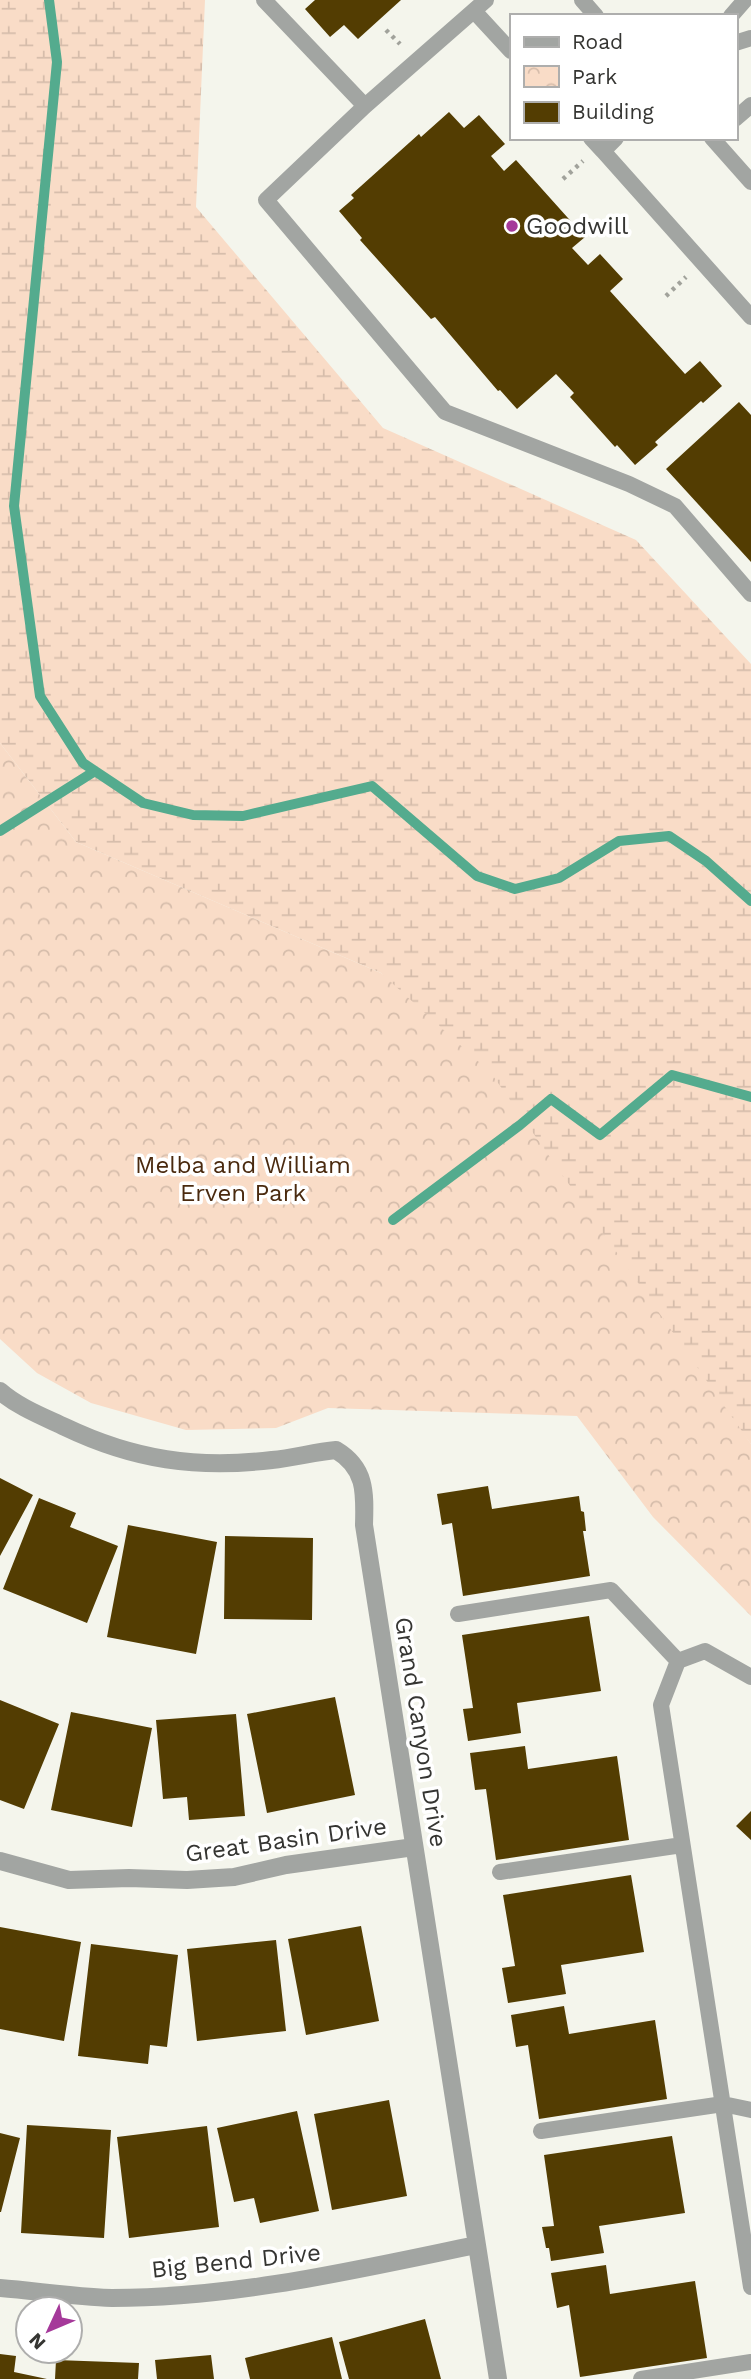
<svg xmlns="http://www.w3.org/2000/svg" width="751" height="2379" font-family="'Work Sans',sans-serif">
<defs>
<pattern id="wetland-marsh" width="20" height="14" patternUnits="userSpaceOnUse" patternTransform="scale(1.75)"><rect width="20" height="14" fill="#f9dcc7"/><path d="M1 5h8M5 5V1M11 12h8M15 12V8" fill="none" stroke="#d6bdab"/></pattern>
<pattern id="park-crowns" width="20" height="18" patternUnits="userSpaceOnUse" patternTransform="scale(1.75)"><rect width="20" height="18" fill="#f9dcc7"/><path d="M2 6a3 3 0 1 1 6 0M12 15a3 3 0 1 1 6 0" fill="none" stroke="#d6bdab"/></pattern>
</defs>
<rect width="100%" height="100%" fill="#f4f5ec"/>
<!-- wetland -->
<path fill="url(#wetland-marsh)" d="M0,0H205L196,207L383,428L636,540L751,664V1444L381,973L76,842L0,743Z"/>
<!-- park -->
<path fill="url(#park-crowns)" d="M0,743L76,842L381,973L491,1073L751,1444V1616L653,1517L577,1416L328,1408L276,1428L186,1430L91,1403L37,1373L0,1339Z"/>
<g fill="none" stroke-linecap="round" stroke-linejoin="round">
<!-- stream -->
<path stroke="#54ab8e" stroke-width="10" d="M49,0L57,62L14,506L40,696L83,763L143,803L193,815L243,816L372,786L477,876L515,889L559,878L619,841L669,836L706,861L751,901
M0,831L95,771
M393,1220L520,1125L551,1099L600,1135L672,1075L751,1097"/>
</g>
<!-- building -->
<path fill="#533d02" d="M315,0H401L358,39L344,25L330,37L305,9Z
M449,112L464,128L479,115L505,144L491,156L504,171L516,160L585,237L572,248L588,265L600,254L623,279L610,291L685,374L700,361L722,386L703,403L701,401L655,442L658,445L635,465L617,445L615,447L570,397L574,393L556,374L517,409L500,390L498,391L435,317L431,319L360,240L362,238L339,211L354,198L351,195L419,134L421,137Z
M739,402L751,415V562L666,469Z
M0,1478L33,1495L0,1556Z
M488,1486L492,1509L579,1496L581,1511L584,1512L586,1531H583L590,1576L463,1596L452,1523L442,1525L437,1494Z
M39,1498L76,1513L70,1527L118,1546L87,1623L3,1589Z
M128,1525L217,1542L196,1654L107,1637Z
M225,1536L313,1538L312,1620L224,1619Z
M589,1616L601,1691L517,1703L521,1733L468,1741L463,1709L473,1708L462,1635Z
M335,1697L355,1795L267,1813L247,1714Z
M0,1700L59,1724L24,1809L0,1800Z
M71,1712L152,1728L132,1827L51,1810Z
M236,1714L245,1816L189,1820L187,1797L163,1799L156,1720Z
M525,1746L528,1769L617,1756L629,1840L496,1860L486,1789L475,1790L470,1753Z
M751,1811V1840L736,1826Z
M631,1875L644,1952L561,1965L566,1994L508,2003L502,1968L515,1966L503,1895Z
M361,1926L379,2021L306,2035L288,1939Z
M0,1927L81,1942L64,2041L0,2029Z
M276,1940L286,2031L197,2041L187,1949Z
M91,1944L178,1955L167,2047L150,2045L148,2064L78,2056Z
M564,2006L569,2034L655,2020L667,2099L539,2119L528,2045L516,2047L511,2015Z
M389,2100L407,2196L332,2210L314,2114Z
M297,2111L319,2211L260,2223L254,2198L234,2202L217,2128Z
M27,2125L111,2130L104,2238L21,2233Z
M207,2126L219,2227L129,2238L117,2137Z
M0,2133L20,2138L1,2212H0Z
M672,2136L685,2213L599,2226L604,2253L551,2261L549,2248H546L542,2227L554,2226L544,2155Z
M606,2265L610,2294L695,2281L707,2358L580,2377L569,2305L557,2308L551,2273Z
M425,2319L441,2379H349L339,2342Z
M332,2337L342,2379H250L245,2358Z
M0,2354L16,2356L14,2372L47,2379H0Z
M211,2355L214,2379H157L155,2360Z
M56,2360L139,2363L138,2379H55Z"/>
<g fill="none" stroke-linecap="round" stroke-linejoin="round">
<!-- path -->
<path stroke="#a1a29b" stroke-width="4.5" stroke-dasharray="3.5 5" stroke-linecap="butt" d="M386,30L400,44
M563,179L583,161
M666,296L686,277"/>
<!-- service -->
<path stroke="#a2a5a2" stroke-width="16" d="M264,0L365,106
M486,0L365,106L266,200L445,412L629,484L675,506L751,594
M582,0L596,16
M474,11L511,51
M731,16L745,0
M735,43L751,38
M735,119L751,105
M591,138L603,151L616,138
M712,138L751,182
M603,151L751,317
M458,1614L611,1590L678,1661
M751,1677L705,1651L678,1661L661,1705L751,2287
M500,1872L682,1845
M541,2131L723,2104L751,2110
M641,2379L751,2362"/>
<!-- minor -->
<path stroke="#a2a5a2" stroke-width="18" d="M0,1391C18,1407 44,1417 65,1427C134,1460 197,1469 272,1460C294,1458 314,1452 336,1450C366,1468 365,1492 364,1525L498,2379
M0,1861L69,1880L129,1878L187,1880L234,1877L286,1865L414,1847
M0,2288C37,2291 75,2297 112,2298C236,2298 355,2270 476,2245"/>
</g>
<!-- markers -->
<circle fill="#a5399a" stroke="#fff" stroke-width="2.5" cx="512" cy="226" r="7"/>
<g text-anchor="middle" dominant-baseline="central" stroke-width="7" stroke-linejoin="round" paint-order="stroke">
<!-- poi labels -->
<g font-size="24" fill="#353532" stroke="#fff" text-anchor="start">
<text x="526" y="226">Goodwill</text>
</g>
<!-- park labels -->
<g font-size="24" fill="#4a2a0f" stroke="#fff">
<text x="243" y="1165">Melba and William<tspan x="243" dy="28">Erven Park</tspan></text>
</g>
<!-- street labels -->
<g font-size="24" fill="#353532" stroke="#fff">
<text transform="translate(421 1732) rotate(81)">Grand Canyon Drive</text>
<text transform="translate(286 1840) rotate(-8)">Great Basin Drive</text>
<text transform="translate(236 2261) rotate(-6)">Big Bend Drive</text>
</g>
</g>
<!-- legend -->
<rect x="510" y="14" width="228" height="126" fill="#ffffff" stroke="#aeaead" stroke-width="2"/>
<rect x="524" y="37" width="35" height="10" fill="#a2a5a2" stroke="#aeaead" stroke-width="2"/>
<text x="572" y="49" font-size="21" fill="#353532">Road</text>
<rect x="524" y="66" width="35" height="21" fill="url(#park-crowns)" stroke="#aeaead" stroke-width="2"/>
<text x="572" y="84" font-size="21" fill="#353532">Park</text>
<rect x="524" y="102" width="35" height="21" fill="#533d02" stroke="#aeaead" stroke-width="2"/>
<text x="572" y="119" font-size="21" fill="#353532">Building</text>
<!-- north arrow -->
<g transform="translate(49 2330) rotate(226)"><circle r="33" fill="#ffffff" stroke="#aeaead" stroke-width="2"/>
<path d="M0-5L12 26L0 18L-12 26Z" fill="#a5399a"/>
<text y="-10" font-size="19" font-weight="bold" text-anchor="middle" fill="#353532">N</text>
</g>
</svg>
